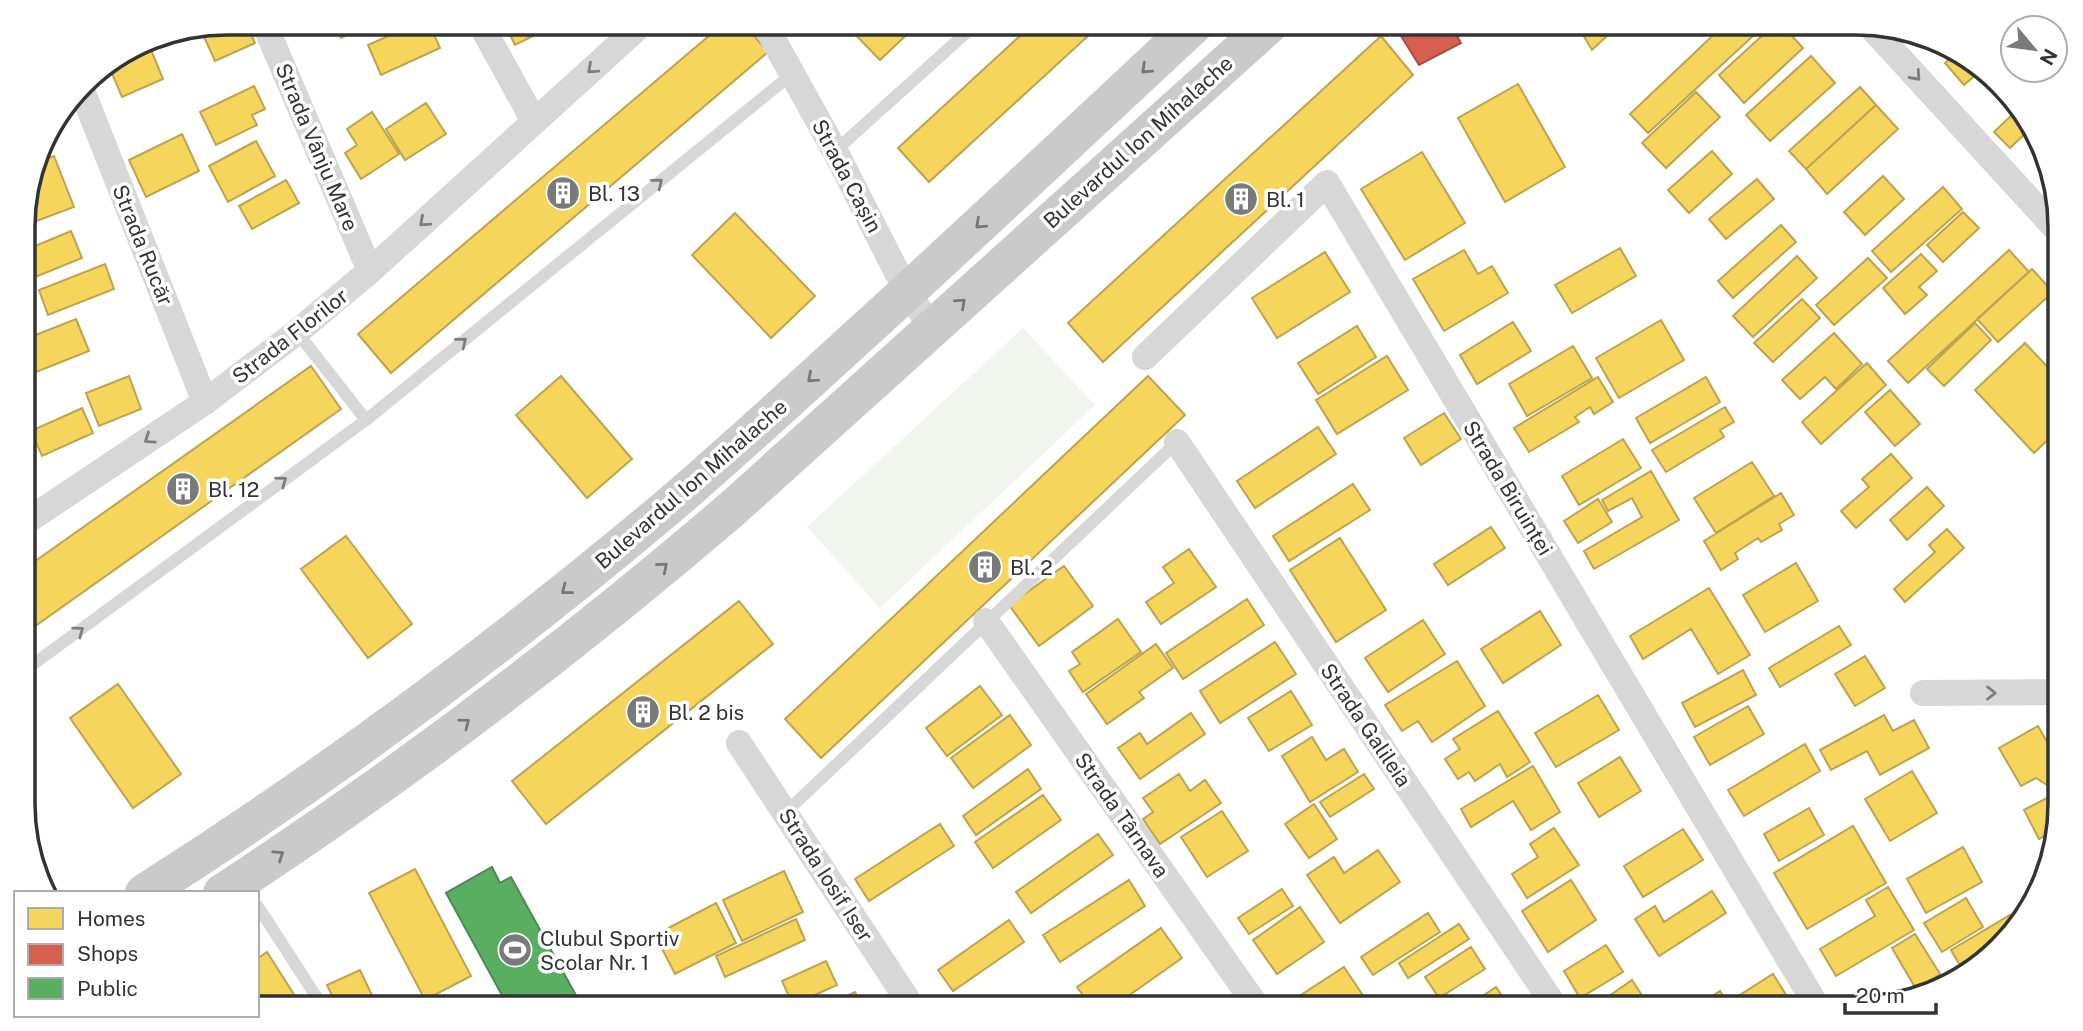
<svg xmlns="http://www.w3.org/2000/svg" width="2083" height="1031" font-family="'Public Sans',sans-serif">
<rect width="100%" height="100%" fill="#fff"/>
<!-- green -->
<path fill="#f1f5ed" d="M1023,328L1095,405L880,608L807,527Z"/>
<!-- homes -->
<path fill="#f6d55c" stroke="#bca450" stroke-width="2" d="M227,23H246L255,43L215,61L200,28Z
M334,23H374L341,38Z
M417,23H429L440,48L381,75L368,45Z
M504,23H559L515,45Z
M724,23H743L768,52L391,373L358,334Z
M844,23H919L880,60Z
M1034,23H1102L929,182L898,148Z
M1576,23H1621L1592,50Z
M1726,23H1767L1648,133L1630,114Z
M1776,23H1780L1803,48L1744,103L1719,75Z
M1381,36L1413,75L1103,362L1068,323Z
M147,40L163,79L122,97L108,64Z
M1957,52L1980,71L1964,85L1945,63Z
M1811,56L1835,83L1770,141L1746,115Z
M1518,84L1565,167L1505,202L1458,118Z
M254,86L265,109L252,115L257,125L216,145L200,112Z
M1860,87L1876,105L1806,169L1789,151Z
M1696,92L1720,117L1666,168L1642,143Z
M426,103L446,134L405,160L386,129Z
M1876,105L1898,129L1827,194L1806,169Z
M2020,107L2029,130L2010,148L1994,132Z
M372,112L399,154L361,179L345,153L357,145L347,129Z
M182,134L199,171L146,197L129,160Z
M256,141L275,176L228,202L209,166Z
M1712,151L1732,174L1689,213L1668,190Z
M1422,152L1465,223L1405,260L1361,189Z
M54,156L74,207L23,226V213L37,162Z
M1883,176L1904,199L1865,235L1844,212Z
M1757,179L1774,199L1726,239L1709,219Z
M286,180L299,203L252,229L239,206Z
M1943,187L1962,209L1891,272L1872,251Z
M1963,212L1979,228L1943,262L1927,245Z
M735,213L815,296L771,338L692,255Z
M1781,225L1796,242L1733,298L1718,281Z
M71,231L82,258L23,282V251Z
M1620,248L1636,276L1572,313L1555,285Z
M1464,250L1478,274L1492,266L1508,293L1444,331L1413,279Z
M2009,250L2029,272L1908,383L1888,361Z
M1325,252L1350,292L1277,338L1252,298Z
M1921,254L1937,271L1919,287L1927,295L1905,314L1883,288Z
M1797,256L1817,278L1753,337L1733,316Z
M1868,258L1887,278L1834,325L1816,305Z
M105,264L114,289L48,315L39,290Z
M2032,269L2053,292L1998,342L1977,319Z
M1802,299L1820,318L1773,362L1754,343Z
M76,319L89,351L26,376L24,370L23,340Z
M1661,320L1684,360L1619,398L1596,358Z
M1513,322L1531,351L1477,384L1460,355Z
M1975,323L1991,340L1944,386L1927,369Z
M1357,326L1376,357L1318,394L1298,363Z
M1834,333L1862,364L1836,389L1825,377L1800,399L1782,380Z
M2025,343L2059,379V429L2034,453L1975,390Z
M1573,346L1592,378L1527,416L1509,384Z
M1387,356L1408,390L1337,434L1316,400Z
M1867,363L1886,385L1821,444L1802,422Z
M311,366L341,409L24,634V569Z
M129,376L141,409L99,426L86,393Z
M561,376L632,459L587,498L516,415Z
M1148,376L1185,415L821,758L785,719Z
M1598,377L1613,402L1594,414L1590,407L1575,417L1579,422L1529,452L1514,428Z
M1706,377L1720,402L1650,443L1636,418Z
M1890,390L1920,424L1895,446L1865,412Z
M1725,407L1734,422L1720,430L1724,437L1666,472L1652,450Z
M82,408L93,433L42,456L31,431Z
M1444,413L1461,439L1421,465L1404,438Z
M1318,427L1336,454L1255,508L1237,481Z
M1623,439L1641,468L1579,505L1562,476Z
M1891,454L1912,478L1856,528L1841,511L1869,487L1862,479Z
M1752,462L1774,496L1716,533L1694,498Z
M1651,471L1679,520L1594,569L1584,551L1642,517L1632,498L1608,511L1602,500Z
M1353,484L1370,510L1289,561L1273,536Z
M1927,487L1944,506L1907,540L1890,520Z
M1781,493L1794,515L1779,524L1782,530L1761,542L1758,538L1735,553L1738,559L1721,570L1704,541Z
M1598,499L1612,522L1578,543L1564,521Z
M1491,527L1505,548L1448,585L1434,564Z
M1947,529L1964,548L1905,602L1894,589L1935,552L1929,545Z
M346,536L412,624L368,658L301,569Z
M1340,538L1386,610L1336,642L1290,570Z
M1189,549L1216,587L1161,624L1146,602L1174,583L1163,567Z
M1796,563L1818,601L1765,632L1743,595Z
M1064,566L1093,606L1039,646L1009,605Z
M1709,588L1750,655L1718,674L1691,629L1643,659L1630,636Z
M1247,599L1264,625L1183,679L1166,653Z
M739,601L773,644L546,824L512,781Z
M1540,611L1561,645L1503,683L1481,649Z
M1118,619L1141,652L1083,692L1069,671L1080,664L1072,652Z
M1423,620L1445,654L1388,692L1365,658Z
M1839,626L1851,645L1780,687L1769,668Z
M1275,642L1296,674L1220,723L1200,691Z
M1156,644L1173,668L1139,692L1144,698L1107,724L1086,694Z
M1865,656L1885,688L1855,706L1835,674Z
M1457,661L1485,706L1432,742L1418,721L1402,731L1385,705Z
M1743,670L1756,695L1695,727L1682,703Z
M118,684L181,774L133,808L70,718Z
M980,686L1002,715L947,756L926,728Z
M1291,691L1312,725L1269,751L1248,718Z
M1598,695L1619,730L1556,767L1535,733Z
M1748,706L1764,734L1710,765L1694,737Z
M1498,711L1530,762L1507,777L1500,764L1475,781L1469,772L1458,779L1445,759L1460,749L1453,739Z
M1191,713L1205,734L1140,779L1118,748L1140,733L1147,744Z
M1010,715L1031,745L973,788L951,758Z
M1884,715L1893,731L1914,720L1929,748L1880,775L1867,751L1831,770L1820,750Z
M2038,726L2060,764V783L2050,787L2036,778L2021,786L1999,748Z
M1312,737L1326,760L1344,749L1358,772L1310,802L1282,756Z
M1805,744L1820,771L1744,816L1728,790Z
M1620,757L1641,791L1599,817L1578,783Z
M1533,766L1560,812L1531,830L1513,801L1471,827L1461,809Z
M1028,769L1041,789L976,835L963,816Z
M1912,771L1937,813L1890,841L1865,799Z
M1179,774L1190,791L1205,780L1221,803L1160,844L1143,819L1153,812L1143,798Z
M1364,774L1374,789L1330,817L1320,802Z
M2060,791V804L2054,830L2039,839L2024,810Z
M1043,795L1061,820L993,868L975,842Z
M1314,804L1337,839L1309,858L1285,824Z
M1809,808L1824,835L1779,861L1764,834Z
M1222,811L1248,851L1207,877L1181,837Z
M940,824L954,846L869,901L855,879Z
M1853,826L1886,883L1807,929L1774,873Z
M1554,828L1579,865L1527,898L1512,874L1538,857L1530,844Z
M1683,829L1703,860L1643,897L1624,866Z
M1098,834L1113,855L1031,913L1016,892Z
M1963,847L1982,882L1926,913L1907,879Z
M1378,850L1400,882L1340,923L1307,875L1334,857L1344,873Z
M415,869L471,976L425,1000L369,893Z
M784,871L803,912L742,941L723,900Z
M1129,880L1145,906L1060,962L1043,935Z
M1571,880L1596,920L1548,952L1522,911Z
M1888,887L1914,930L1836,976L1820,949L1875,916L1866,900Z
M1282,889L1293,906L1249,934L1238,918Z
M1712,891L1726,913L1659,956L1635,919L1655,906L1664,922Z
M1966,898L1983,927L1942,952L1924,923Z
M716,903L736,943L675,974L655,935Z
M1300,907L1324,942L1277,974L1253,940Z
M1428,913L1440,932L1373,975L1361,957Z
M2010,915L2014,923L1986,955L1962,969L1951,950Z
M796,919L805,940L725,977L716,956Z
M1009,920L1024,942L953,991L938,970Z
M1459,924L1469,939L1408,978L1399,963Z
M1161,928L1182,958L1111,1008H1092L1077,987Z
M1915,934L1940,974L1916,989L1892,948Z
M1606,945L1623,972L1580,998L1564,971Z
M1471,947L1485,969L1439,998L1425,977Z
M267,952L295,996L276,1008H257V959Z
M826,961L837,985L793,1005L782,981Z
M1344,967L1366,1000L1354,1008H1289L1287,1004Z
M360,970L377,1006L386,1001L389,1008H338L327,985Z
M1773,974L1788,998L1772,1008H1694L1720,991L1727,1003Z
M1632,980L1649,1006L1646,1008H1592Z
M1496,987L1510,1008H1465Z
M855,992L862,1008H822Z"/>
<!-- shops -->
<path fill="#d6604d" stroke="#a55245" stroke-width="2" d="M1393,23H1450L1461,43L1419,65Z"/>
<!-- public -->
<path fill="#5aae61" stroke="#4e8953" stroke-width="2" d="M492,867L500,883L511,877L583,1008H509L446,893Z"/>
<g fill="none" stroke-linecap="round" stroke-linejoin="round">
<!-- lane -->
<path stroke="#d7d7d7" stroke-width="12" d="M835,151L977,23
M297,332L366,420
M24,671L366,420L792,74
M785,813L1177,442
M257,905L323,1007L322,1008"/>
<!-- street -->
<path stroke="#d7d7d7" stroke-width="26" d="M264,23L370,271
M480,23L534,121
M764,23L835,151L907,292L933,329
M1870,26L2059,232
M81,88L205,402
M1145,357L1327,183L1818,1008
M1177,442L1556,1008
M24,523L205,402L297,332L370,271L643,23
M986,621L1258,1008
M1923,693L2060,692
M739,743L913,1008"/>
<!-- primary -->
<path stroke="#cacaca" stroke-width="38" d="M144,893C328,776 503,646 669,506C732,452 793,396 853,341C969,236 1082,129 1196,23
M222,893C401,776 571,647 733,508L1271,23"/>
</g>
<!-- one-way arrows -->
<defs><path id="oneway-chevron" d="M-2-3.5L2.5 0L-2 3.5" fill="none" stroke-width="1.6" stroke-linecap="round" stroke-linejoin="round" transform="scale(1.75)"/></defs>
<g stroke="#7d7d7d">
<use href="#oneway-chevron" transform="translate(592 69) rotate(138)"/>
<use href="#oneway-chevron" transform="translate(1916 76) rotate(48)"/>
<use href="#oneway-chevron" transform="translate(658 183) rotate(-39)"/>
<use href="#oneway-chevron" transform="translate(424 222) rotate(138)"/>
<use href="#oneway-chevron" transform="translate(462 342) rotate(-39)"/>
<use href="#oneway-chevron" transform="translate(149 439) rotate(146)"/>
<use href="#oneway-chevron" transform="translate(282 481) rotate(-36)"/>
<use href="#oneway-chevron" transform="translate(79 631) rotate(-36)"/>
<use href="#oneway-chevron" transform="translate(1991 693)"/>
</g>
<g stroke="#777">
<use href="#oneway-chevron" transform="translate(1146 69) rotate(137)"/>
<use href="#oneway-chevron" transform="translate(980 224) rotate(137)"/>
<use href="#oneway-chevron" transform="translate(961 303) rotate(-42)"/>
<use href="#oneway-chevron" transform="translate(812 378) rotate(138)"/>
<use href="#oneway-chevron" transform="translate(663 567) rotate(-40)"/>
<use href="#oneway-chevron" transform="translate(566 590) rotate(142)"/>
<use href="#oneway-chevron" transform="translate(465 723) rotate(-37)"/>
<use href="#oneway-chevron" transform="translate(279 855) rotate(-34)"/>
</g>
<!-- icons -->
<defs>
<g id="building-disc" transform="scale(1.75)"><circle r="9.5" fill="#7a7a7a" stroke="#fff"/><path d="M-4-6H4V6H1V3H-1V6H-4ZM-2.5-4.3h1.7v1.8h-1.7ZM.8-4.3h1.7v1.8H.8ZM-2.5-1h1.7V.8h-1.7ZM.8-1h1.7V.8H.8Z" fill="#fff"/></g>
<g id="stadium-disc" transform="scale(1.75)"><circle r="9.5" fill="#7a7a7a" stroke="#fff"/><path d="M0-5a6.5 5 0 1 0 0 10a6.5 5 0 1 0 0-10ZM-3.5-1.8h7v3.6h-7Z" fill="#fff"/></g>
</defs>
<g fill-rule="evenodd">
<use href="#building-disc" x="563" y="193"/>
<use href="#building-disc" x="1241" y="199"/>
<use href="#building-disc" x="183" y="489"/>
<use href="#building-disc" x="985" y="567"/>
<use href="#building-disc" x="643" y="712"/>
<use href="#stadium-disc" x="515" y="950"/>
</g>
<g text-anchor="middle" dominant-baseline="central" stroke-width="7" stroke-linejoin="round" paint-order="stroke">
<!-- street labels -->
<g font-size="21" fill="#333" stroke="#fff">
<text transform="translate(1138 142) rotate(-42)">Bulevardul Ion Mihalache</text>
<text transform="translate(317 147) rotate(67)">Strada Vânju Mare</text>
<text transform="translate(847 176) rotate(62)">Strada Cașin</text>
<text transform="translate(143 245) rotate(68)">Strada Rucăr</text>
<text transform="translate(290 336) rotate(-38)">Strada Florilor</text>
<text transform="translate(691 484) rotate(-41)">Bulevardul Ion Mihalache</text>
<text transform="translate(1508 488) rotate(59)">Strada Biruinței</text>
<text transform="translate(1366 725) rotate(56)">Strada Galileia</text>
<text transform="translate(1122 815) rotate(55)">Strada Târnava</text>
<text transform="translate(826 875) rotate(57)">Strada Iosif Iser</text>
</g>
<!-- poi labels -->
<g font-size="21" fill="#333" stroke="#fff" text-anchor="start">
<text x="588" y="193">Bl. 13</text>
<text x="1266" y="199">Bl. 1</text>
<text x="208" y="489">Bl. 12</text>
<text x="1010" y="567">Bl. 2</text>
<text x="668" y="712">Bl. 2 bis</text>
<text x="540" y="938">Clubul Sportiv<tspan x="540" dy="24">Scolar Nr. 1</tspan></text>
</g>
</g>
<!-- crop -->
<path d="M0 0H2083V1031H0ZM227 35H1856A192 192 0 0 1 2048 227V804A192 192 0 0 1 1856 996H227A192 192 0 0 1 35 804V227A192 192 0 0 1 227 35Z" fill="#fff" fill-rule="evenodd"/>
<path fill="none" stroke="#333" stroke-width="3.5" d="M227 35H1856A192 192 0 0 1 2048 227V804A192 192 0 0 1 1856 996H227A192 192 0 0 1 35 804V227A192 192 0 0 1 227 35Z"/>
<!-- legend -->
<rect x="14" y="891" width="245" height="126" fill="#ffffff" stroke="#adadad" stroke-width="2"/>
<rect x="28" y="908" width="35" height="21" fill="#f6d55c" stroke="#adadad" stroke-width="2"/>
<text x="77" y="926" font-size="21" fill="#333333">Homes</text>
<rect x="28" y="944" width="35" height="21" fill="#d6604d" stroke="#adadad" stroke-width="2"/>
<text x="77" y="961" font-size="21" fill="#333333">Shops</text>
<rect x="28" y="978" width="35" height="21" fill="#5aae61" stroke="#adadad" stroke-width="2"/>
<text x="77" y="996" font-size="21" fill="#333333">Public</text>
<!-- north arrow -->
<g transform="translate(2034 49) rotate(119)"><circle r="33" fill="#ffffff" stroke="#adadad" stroke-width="2"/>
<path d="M0-5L12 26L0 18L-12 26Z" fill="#7a7a7a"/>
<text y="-10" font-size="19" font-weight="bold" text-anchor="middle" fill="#333333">N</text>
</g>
<!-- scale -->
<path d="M1845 1003v10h91v-10" fill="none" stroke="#333333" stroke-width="3.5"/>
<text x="1856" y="1003" font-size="21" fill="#333333" stroke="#ffffff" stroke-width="5" paint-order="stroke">20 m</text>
</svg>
